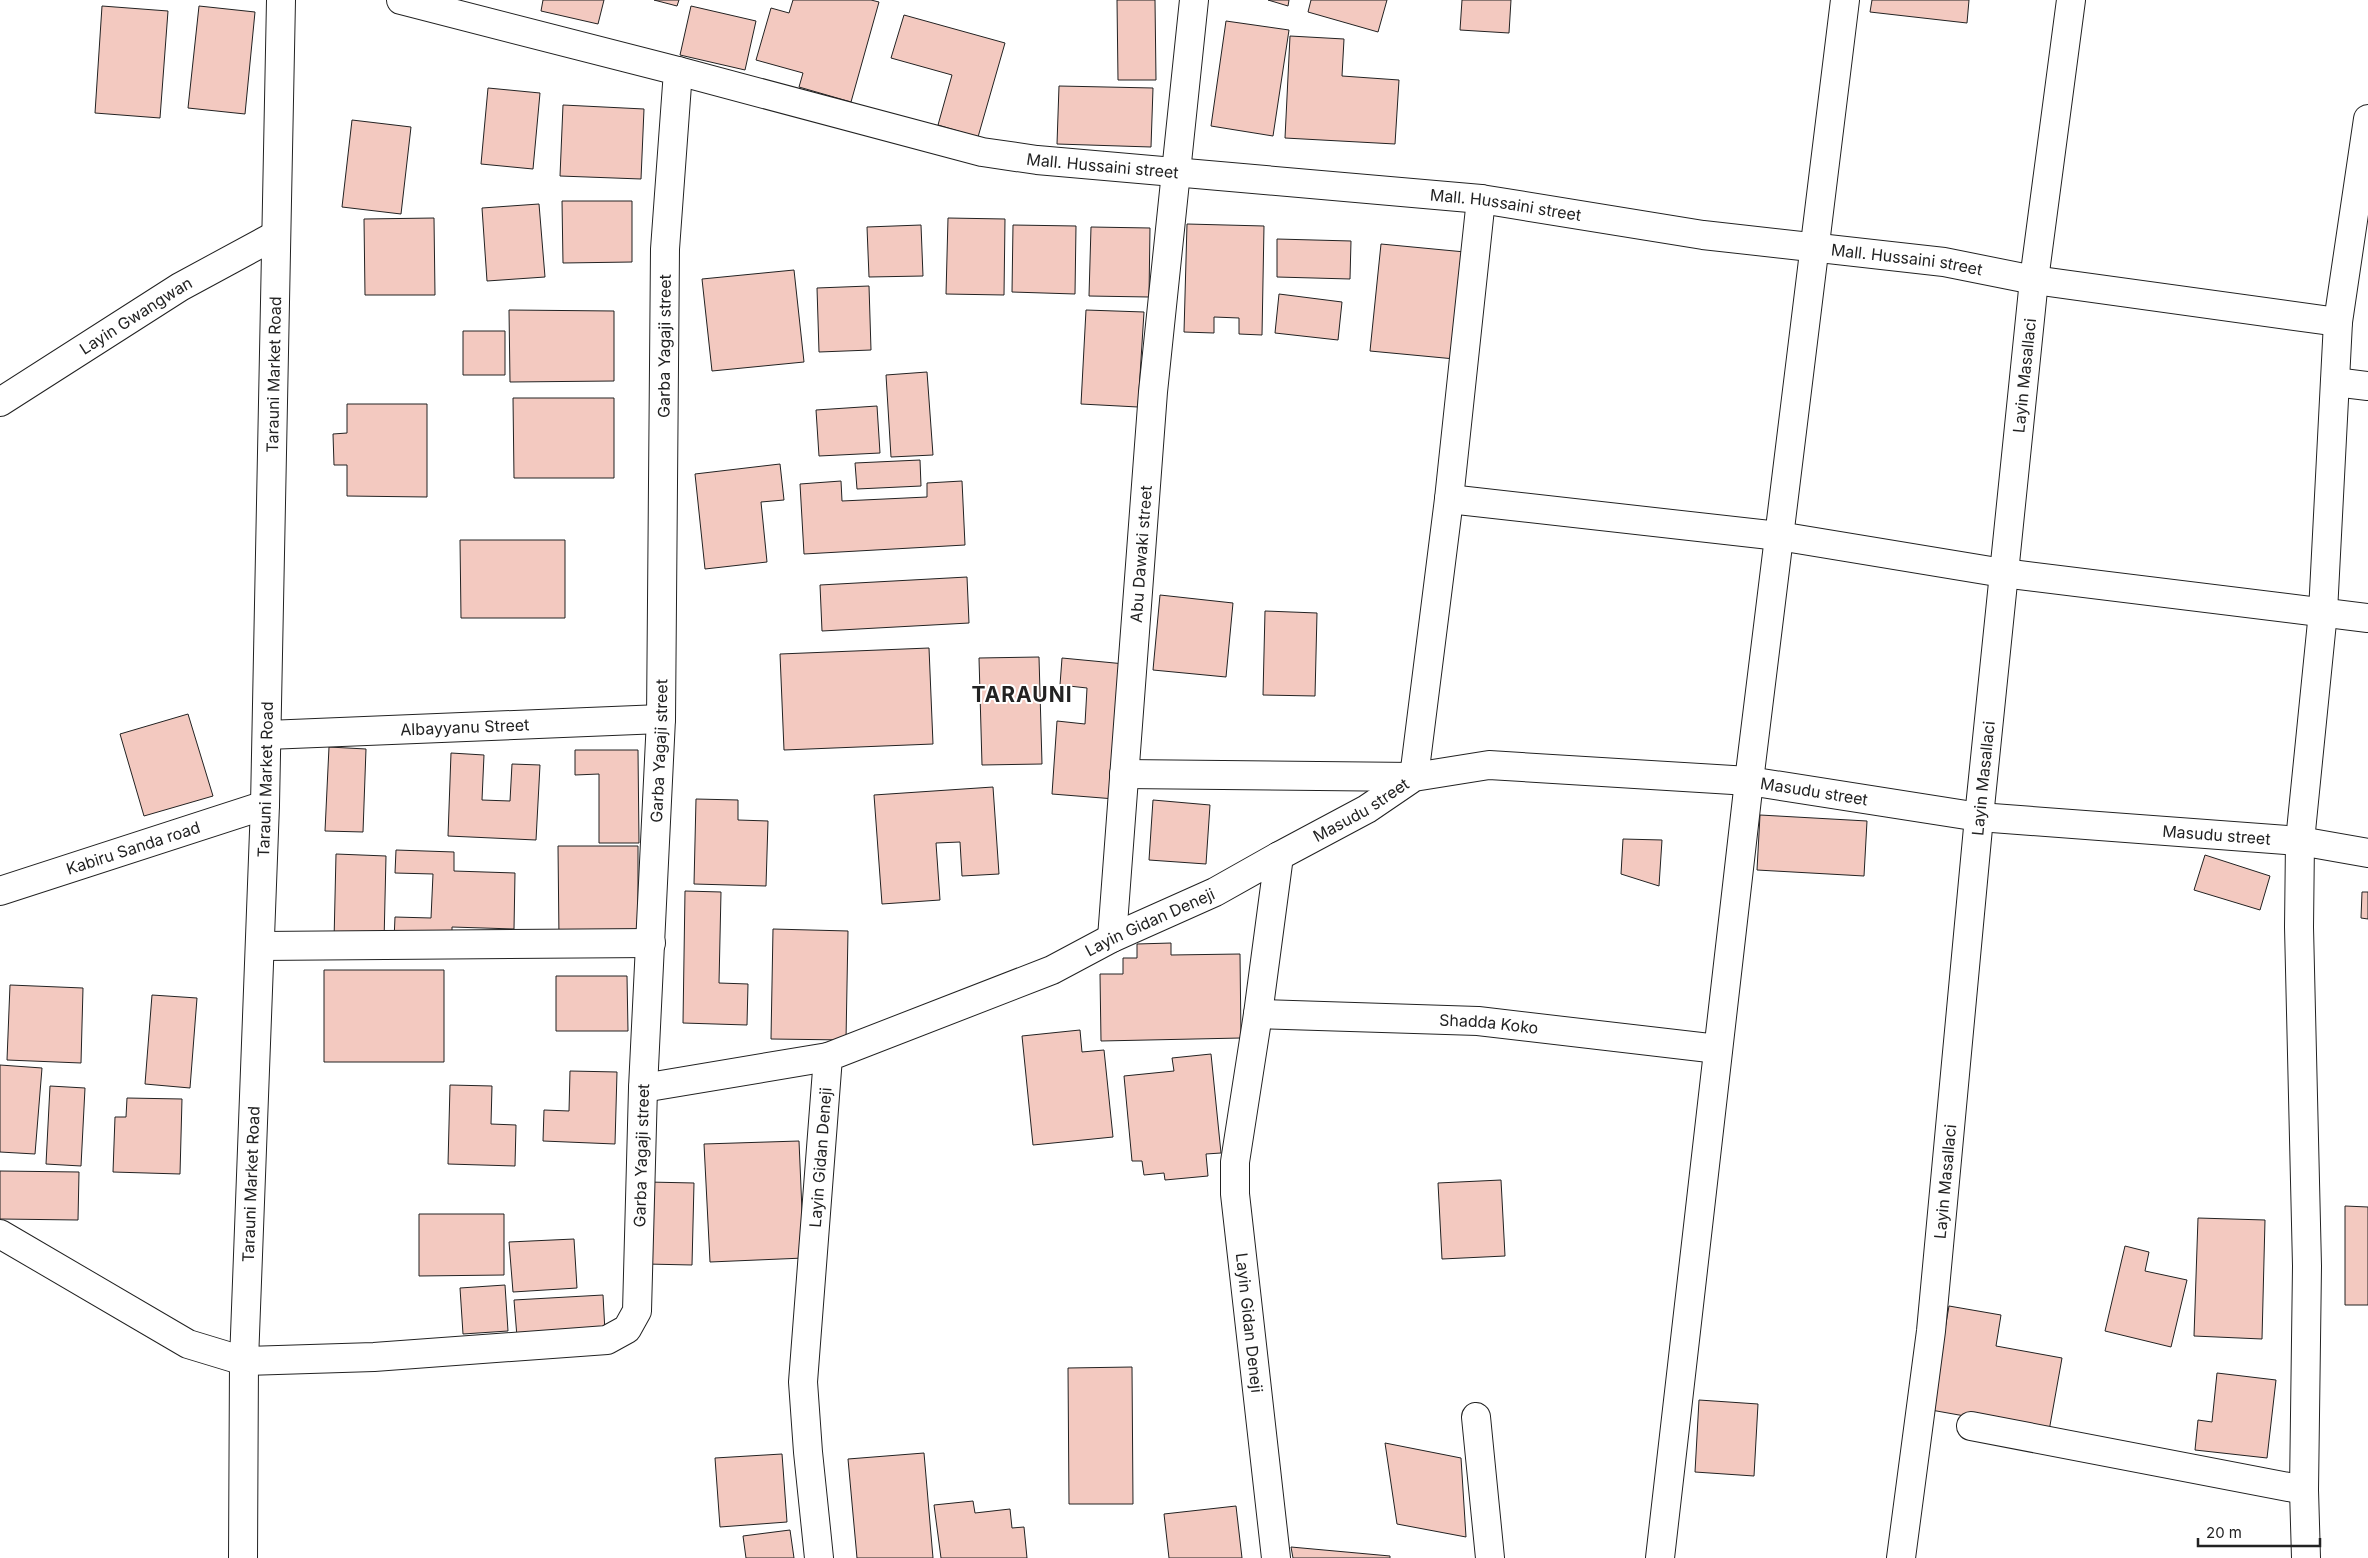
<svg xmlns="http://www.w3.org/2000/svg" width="2368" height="1558" font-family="Inter,sans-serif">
<rect width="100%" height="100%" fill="#fff"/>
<!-- building -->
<path fill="#f3c9c0" stroke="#222" d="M543,0H604L598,24L541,11Z
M654,0H679L677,6Z
M793,0H871L879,2L851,102L799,87L803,73L756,60L771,8L789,13Z
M1117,0H1155L1156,80H1118Z
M1268,0H1289L1288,6Z
M1311,0H1387L1378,32L1308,12Z
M1462,0H1511L1509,33L1460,30Z
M1872,0H1969L1967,23L1870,12Z
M102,6L168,11L160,118L95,113Z
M199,6L255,12L245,114L188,108Z
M691,6L756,21L745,70L680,55Z
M904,15L1005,43L978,137L938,125L952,75L891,58Z
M1226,21L1289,30L1273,136L1211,126Z
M1290,36L1344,39L1342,76L1399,80L1395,144L1285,138Z
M1059,86L1153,88L1151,147L1057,144Z
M488,88L540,93L533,169L481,164Z
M563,105L644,109L641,179L560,176Z
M352,120L411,127L401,214L342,207Z
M562,201H632V262L563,263Z
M539,204L545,277L487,281L482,208Z
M434,218L435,295H365L364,219Z
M948,218L1005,219L1004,295L946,294Z
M1187,224L1264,226L1262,335L1239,334V318L1214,317V333L1184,332Z
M921,225L923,276L869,277L867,227Z
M1013,225L1076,226L1075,294L1012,292Z
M1091,227L1150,228L1149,297L1089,296Z
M1277,239L1351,241L1350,279L1277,277Z
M1381,244L1465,252L1455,359L1370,351Z
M794,270L804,362L712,371L702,279Z
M869,286L871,350L819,352L817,288Z
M1279,294L1342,302L1338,340L1275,333Z
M509,310L614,311V381L510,382Z
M1086,310L1144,312L1138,407L1081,404Z
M463,331H505V375H463Z
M927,372L933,455L891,457L886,375Z
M513,398H614V478H514Z
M347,404H427V497L347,496V465H334L333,434L347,433Z
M877,406L880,453L819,456L816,410Z
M920,460L921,486L857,489L855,463Z
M780,464L784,500L761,502L767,562L705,569L695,474Z
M841,481L842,501L927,497V483L962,481L965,545L804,554L800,484Z
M460,540H565V618H461Z
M967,577L969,623L822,631L820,585Z
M1160,595L1233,603L1226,677L1153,670Z
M1265,611L1317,613L1315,696L1263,695Z
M929,648L933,744L784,750L780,654Z
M1039,657L1042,764L982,765L979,658Z
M1062,658L1125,664L1115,799L1052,794L1057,721L1085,724L1087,688L1060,685Z
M188,714L213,796L144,816L120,734Z
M329,747L366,749L363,832L325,831Z
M575,750H638L639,843H599V774L575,775Z
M451,753L484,755L482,800L510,801L512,764L540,765L536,840L448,836Z
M993,787L999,874L962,876L960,842L936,843L940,900L882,904L874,795Z
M696,799L738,800V820L768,821L766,886L694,884Z
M1153,800L1210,805L1206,864L1149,860Z
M1760,815L1867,821L1864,876L1757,870Z
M1623,839L1662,840L1659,886L1621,874Z
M558,846H638V938L559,939Z
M396,850L454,852V871L515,873L514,929L452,927V941L394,940L395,917L431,918L433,874L395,873Z
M336,854L386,856L384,942L334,941Z
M2205,855L2270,876L2260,910L2194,890Z
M685,891L721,892L719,983L748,984L747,1025L683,1023Z
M2362,892H2368V919L2361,918Z
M773,929L848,931L846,1040L771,1039Z
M1171,943V955L1240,954L1241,1038L1101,1041L1100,974H1123V958H1137V944Z
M324,970H444V1062H324Z
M556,976H627L628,1031H556Z
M10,985L83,988L81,1063L7,1060Z
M152,995L197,998L190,1088L145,1084Z
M1080,1030L1082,1052L1104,1050L1113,1137L1033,1145L1022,1036Z
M1211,1054L1221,1153L1206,1154L1208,1176L1165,1180L1164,1173L1144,1175L1142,1161H1132L1124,1076L1174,1071L1172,1058Z
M0,1065L42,1068L35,1154L0,1152Z
M570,1071L617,1072L615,1144L543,1141L544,1110L569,1111Z
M450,1085L492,1086L491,1124L516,1125L515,1166L448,1164Z
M50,1086L85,1088L81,1166L46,1164Z
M127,1098L182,1099L180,1174L113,1172L115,1117H126Z
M799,1141L804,1258L710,1262L704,1144Z
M0,1171L79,1172L78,1220L0,1219Z
M1501,1180L1505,1256L1442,1259L1438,1183Z
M648,1182L694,1183L692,1265L646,1264Z
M2345,1206L2368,1207V1305H2345Z
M419,1214H504V1275L419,1276Z
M2198,1218L2265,1220L2262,1339L2194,1336Z
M574,1239L577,1288L513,1292L509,1242Z
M2125,1246L2149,1252L2145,1271L2187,1280L2171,1347L2105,1331Z
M505,1285L508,1331L463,1334L460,1288Z
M603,1295L605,1332L517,1337L514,1300Z
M1949,1306L2001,1315L1996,1346L2062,1358L2049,1431L1931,1410Z
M1132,1367L1133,1504H1069L1068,1368Z
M2217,1373L2276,1380L2267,1458L2195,1450L2198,1420L2212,1422Z
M1699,1400L1758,1404L1754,1476L1695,1472Z
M1385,1443L1461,1458L1466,1537L1397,1524Z
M924,1453L933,1558H857L848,1459Z
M782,1454L787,1522L720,1527L715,1458Z
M973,1501L975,1513L1010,1509L1012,1528L1024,1527L1027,1558H941L934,1505Z
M1236,1506L1242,1558H1169L1164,1514Z
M790,1530L794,1558H746L743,1536Z
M1291,1547L1390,1556V1558H1293Z"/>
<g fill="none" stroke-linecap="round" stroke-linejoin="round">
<!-- minor casing -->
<g stroke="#222" stroke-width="30">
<g id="minor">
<path id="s1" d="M678,71L982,152L1037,160L1481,199L1703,235L1944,262L2034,280L2338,322"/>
<path d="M2335,382L2368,386"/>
<path id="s2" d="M0,402L180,287L276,235"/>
<path d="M1449,499L1779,536L2003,573L2368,618"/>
<path id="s3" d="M267,735L661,719"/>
<path d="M1124,774L1414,777L1449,499L1481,199"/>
<path id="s4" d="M1279,856L1367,809L1414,777L1489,765L1749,781L1979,817L2300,841L2368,853"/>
<path id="s5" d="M0,891L265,805"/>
<path id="s6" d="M1112,938L1153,392L1194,0"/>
<path d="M260,946L651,943"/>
<path id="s7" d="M1258,1014L1478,1021L1718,1049"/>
<path d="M643,1088L828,1057"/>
<path id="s8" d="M0,1234L188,1344L244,1361L374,1357L607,1340L627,1329L637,1311L643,1088L661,719L665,249L678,71L401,0"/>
<path d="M1476,1417L1490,1558"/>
<path d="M1971,1426L2304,1490"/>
<path id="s9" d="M819,1558L808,1452L803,1382L828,1057L1052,970L1112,938L1215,892L1279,856L1258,1014L1235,1162V1194L1276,1558"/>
<path d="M1660,1558L1749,781L1845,0"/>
<path id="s10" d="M1901,1558L1931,1331L1979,817L2034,280L2071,0"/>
<path d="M2306,1558L2304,1490L2307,1266L2299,927L2300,841L2323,612L2338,322L2368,119"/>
</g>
</g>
<!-- tertiary casing -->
<g stroke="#222" stroke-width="30">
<g id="tertiary">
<path id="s11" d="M243,1558L244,1361L265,805L281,0"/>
</g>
</g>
<!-- minor -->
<use href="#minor" stroke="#fff" stroke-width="28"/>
<!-- tertiary -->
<use href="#tertiary" stroke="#fff" stroke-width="28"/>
</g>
<g text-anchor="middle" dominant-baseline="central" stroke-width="4" stroke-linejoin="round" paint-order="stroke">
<!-- street labels -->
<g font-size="16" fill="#222" stroke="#fff">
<text stroke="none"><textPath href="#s1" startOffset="436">Mall. Hussaini street</textPath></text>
<text stroke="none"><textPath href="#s1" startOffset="841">Mall. Hussaini street</textPath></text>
<text stroke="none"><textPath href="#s1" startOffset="1246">Mall. Hussaini street</textPath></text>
<text stroke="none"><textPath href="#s2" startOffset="161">Layin Gwangwan</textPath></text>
<text stroke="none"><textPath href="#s8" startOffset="1649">Garba Yagaji street</textPath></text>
<text stroke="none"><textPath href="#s11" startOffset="1184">Tarauni Market Road</textPath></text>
<text stroke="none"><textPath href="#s10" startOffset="1189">Layin Masallaci</textPath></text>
<text stroke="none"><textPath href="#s6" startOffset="385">Abu Dawaki street</textPath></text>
<text stroke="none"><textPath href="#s3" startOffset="198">Albayyanu Street</textPath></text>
<text stroke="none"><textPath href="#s8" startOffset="1244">Garba Yagaji street</textPath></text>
<text stroke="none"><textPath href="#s11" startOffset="779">Tarauni Market Road</textPath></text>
<text stroke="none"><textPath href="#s10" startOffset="784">Layin Masallaci</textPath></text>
<text stroke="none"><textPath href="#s4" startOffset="559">Masudu street</textPath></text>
<text stroke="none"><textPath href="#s4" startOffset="94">Masudu street</textPath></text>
<text stroke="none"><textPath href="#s4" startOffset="964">Masudu street</textPath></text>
<text stroke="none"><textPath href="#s5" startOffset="140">Kabiru Sanda road</textPath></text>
<text stroke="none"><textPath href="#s9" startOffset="852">Layin Gidan Deneji</textPath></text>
<text stroke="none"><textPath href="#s7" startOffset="231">Shadda Koko</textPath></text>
<text stroke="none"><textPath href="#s8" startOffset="839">Garba Yagaji street</textPath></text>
<text stroke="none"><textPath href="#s9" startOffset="402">Layin Gidan Deneji</textPath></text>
<text stroke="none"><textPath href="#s10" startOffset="379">Layin Masallaci</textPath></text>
<text stroke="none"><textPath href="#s11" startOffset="374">Tarauni Market Road</textPath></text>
<text stroke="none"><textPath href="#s9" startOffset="1468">Layin Gidan Deneji</textPath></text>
</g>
<!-- district labels -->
<g font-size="21" font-weight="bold" letter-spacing="1" fill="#222" stroke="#fff">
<text x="1022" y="694">TARAUNI</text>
</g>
</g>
<!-- scale -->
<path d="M2198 1538v8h122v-8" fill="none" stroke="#222222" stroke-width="2.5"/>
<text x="2206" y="1538" font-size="15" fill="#222222" stroke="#ffffff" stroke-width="4" paint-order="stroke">20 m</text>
</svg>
